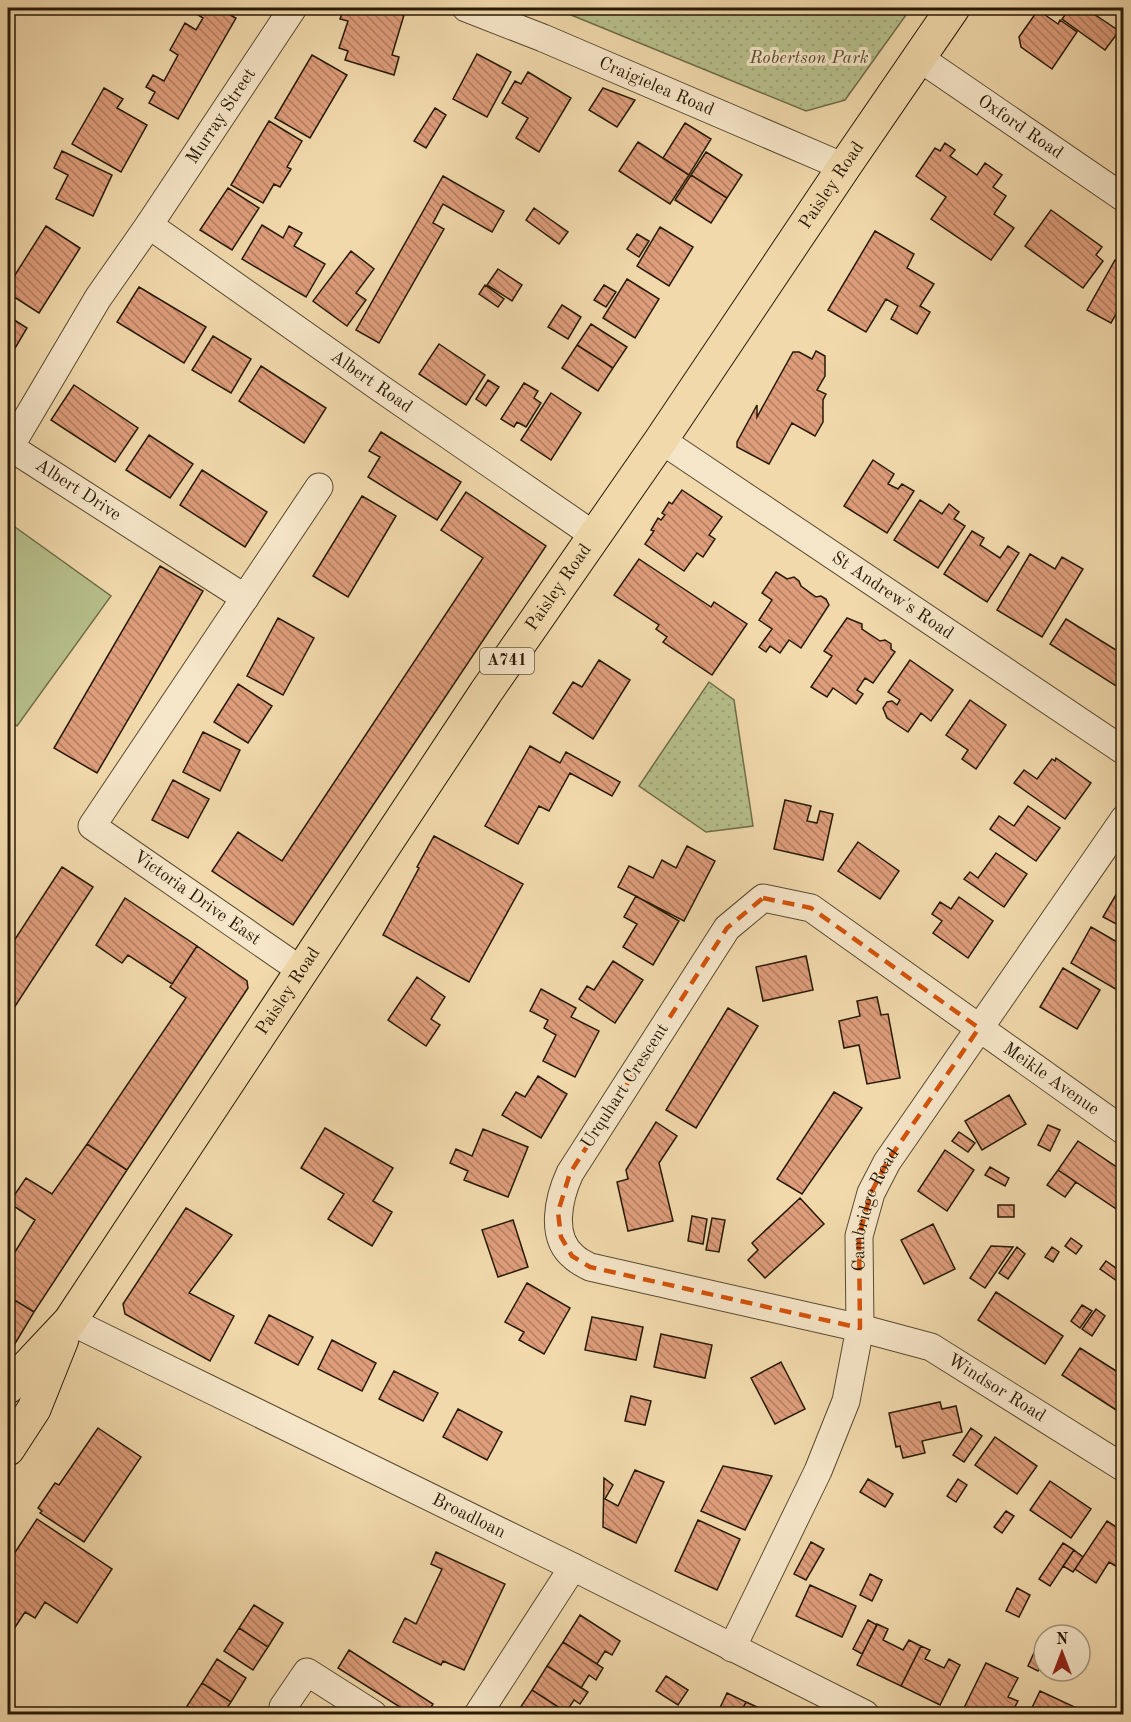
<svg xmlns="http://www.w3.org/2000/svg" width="1131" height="1722" font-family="'Old Standard TT',serif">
<defs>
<pattern id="grass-dots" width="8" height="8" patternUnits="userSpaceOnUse" patternTransform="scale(1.5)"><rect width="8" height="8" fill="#b7c08c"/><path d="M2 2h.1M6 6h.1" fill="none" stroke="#9da477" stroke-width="1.8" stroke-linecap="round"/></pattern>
<pattern id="building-back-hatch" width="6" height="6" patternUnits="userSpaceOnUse" patternTransform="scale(1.5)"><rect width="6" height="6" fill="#de9d7b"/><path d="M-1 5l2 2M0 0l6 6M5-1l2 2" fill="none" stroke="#b47f63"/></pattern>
</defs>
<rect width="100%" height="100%" fill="#f1d9ac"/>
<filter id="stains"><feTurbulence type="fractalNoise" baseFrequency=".00333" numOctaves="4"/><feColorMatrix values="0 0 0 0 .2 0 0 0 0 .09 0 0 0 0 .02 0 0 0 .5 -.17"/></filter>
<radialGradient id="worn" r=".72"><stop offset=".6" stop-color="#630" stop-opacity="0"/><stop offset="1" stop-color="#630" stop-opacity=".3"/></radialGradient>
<!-- grass -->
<path fill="url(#grass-dots)" stroke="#706d49" stroke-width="1.5" d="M554,8H911L845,100L806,111Z
M709,682L734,700L753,826L706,832L639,786Z"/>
<!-- pitch -->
<path fill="#b7c08c" stroke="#706d49" stroke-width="1.5" d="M8,522L111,596L17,726L8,719Z"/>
<!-- building -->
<path fill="url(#building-back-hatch)" stroke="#281a06" stroke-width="1.5" d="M198,8H217L236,18L178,119L149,103L155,92L146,87L153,75L164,81L178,55L170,50L185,23L196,30L203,18L195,13Z
M344,8H380L404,15L392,55L399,57L394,75L345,60L348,51L339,48L348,21L340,19Z
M1070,8H1085L1119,31L1105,50L1062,19Z
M1038,10L1058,24L1060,20L1077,32L1052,69L1021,47L1019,37Z
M477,54L511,72L487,117L453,99Z
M312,55L347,75L310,138L275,118Z
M528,72L571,98L539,152L516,138L528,118L502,103L515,81L521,84Z
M104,88L123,99L117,108L147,125L121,172L72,144Z
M603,88L635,100L617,127L589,110Z
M435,108L446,115L426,148L414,141Z
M269,121L302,141L287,167L291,169L280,187L274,184L263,203L231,185Z
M685,123L711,139L689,175L663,158Z
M638,142L689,175L670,204L619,171Z
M945,143L955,150L950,156L977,175L985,163L1002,175L993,187L1006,196L994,214L1014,228L991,260L931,219L946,197L916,176L935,148L940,151Z
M62,151L112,175L93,216L56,199L68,175L54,168Z
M706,152L742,175L727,198L691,175Z
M691,175L727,198L711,223L675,200Z
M443,176L504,211L492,232L443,204L433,223L444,229L379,343L356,330Z
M228,188L259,208L232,250L200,230Z
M534,208L568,232L559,244L526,220Z
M1051,210L1102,247L1096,255L1103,261L1083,288L1025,246Z
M262,225L283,238L289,226L302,233L294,246L325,264L306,297L242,259Z
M46,226L80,248L39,313L8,293V286Z
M660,227L693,247L669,286L637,266Z
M875,231L914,254L907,268L934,284L920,306L930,312L917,334L891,319L898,306L886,299L866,332L828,310Z
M637,234L649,241L639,257L627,249Z
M351,251L374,269L356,293L366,300L347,326L313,301Z
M1115,260L1124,265V318L1116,314L1111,323L1087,310Z
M498,269L522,285L512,301L487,285Z
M627,279L659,299L635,338L603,318Z
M485,285L504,299L498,307L479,294Z
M604,285L616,292L606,307L594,300Z
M139,287L206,327L184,363L117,322Z
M562,305L581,317L568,339L548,327Z
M8,316L27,328L8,360Z
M591,324L627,347L613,368L577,345Z
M213,336L251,359L231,393L192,370Z
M439,344L485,375L466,405L419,374Z
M577,345L613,368L598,391L562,368Z
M816,351L825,356V376L817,390L826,394L823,400V422L815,436L792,423L769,464L737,447V442L757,405V417L793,352H799L812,359Z
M261,366L326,408L304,443L239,401Z
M488,380L499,387L486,406L476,399Z
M524,383L538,391L534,398L541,403L526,427L517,422L514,427L501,419Z
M74,385L138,428L115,462L51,420Z
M551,393L581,413L551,460L521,440Z
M381,432L461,482L437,520L368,477L380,457L369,451Z
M149,435L193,464L170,498L126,470Z
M873,460L894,474L888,484L898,489L902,484L914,491L887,533L844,506Z
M202,470L267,512L245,547L180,505Z
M682,490L722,517L709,535L715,539L703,557L697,553L684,571L645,544L654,531L651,530L658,518L661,520L665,515L662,513L669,502L672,504Z
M466,492L546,546L293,925L212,871L238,832L282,861L483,558L441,530Z
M362,496L396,516L348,597L313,576Z
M920,500L942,514L949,504L959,512L954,519L965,526L938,568L894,540Z
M972,531L984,538L980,545L1000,558L1008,546L1019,553L987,602L944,574Z
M1030,554L1055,569L1062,557L1083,569L1042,637L997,610Z
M639,559L711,607L714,602L747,624L712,675L663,642L667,637L656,629L659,625L614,595Z
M160,566L203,591L97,773L54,748Z
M776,572L787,579L794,577L799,581L801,586L816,597L821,596L826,599L829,605L801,648L789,640L780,653L770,646L766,652L759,647L772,629L759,620L772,600L762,593Z
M278,618L314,638L283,695L247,676Z
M847,618L862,624V629L880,641L885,640L891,644V649L895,652L873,683L865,678L857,690L863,694L856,704L833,688L827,697L811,687L832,656L824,651Z
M1066,619L1124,655V691L1050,644Z
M599,660L630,680L593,739L553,713L573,682L582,687Z
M910,660L953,690L931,721L921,713L908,732L887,718L883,708L887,702L892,701L897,705L900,700L888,692Z
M238,684L272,706L248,743L214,722Z
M970,700L1006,725L976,769L962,759L968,750L946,735Z
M203,732L240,750L220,791L183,772Z
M530,746L560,763L566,752L620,782L612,796L570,773L549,811L539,806L518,844L485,826Z
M1056,758L1091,783L1065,819L1014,783L1024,770L1037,779L1052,759L1055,761Z
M173,780L209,799L188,838L152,820Z
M785,800L811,806L807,821L817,823L820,811L833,814L823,860L774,849Z
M1028,806L1060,828L1036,861L990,829L999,816L1014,826Z
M434,836L523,884L469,982L383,935L419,868L417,867Z
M858,842L899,871L880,899L838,871Z
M687,846L715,861L684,921L618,887L629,866L653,878L662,860L676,868Z
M996,853L1027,874L1004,907L964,879L970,872L978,878Z
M62,867L93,887L8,1017V950Z
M1124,881V928L1103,917Z
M636,896L679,921L653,965L623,947L637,924L624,917Z
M959,897L993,921L968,958L933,933L942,921L932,914L940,902L951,909Z
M125,898L197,946L172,984L128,955L122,963L96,945Z
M1091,927L1124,946V971L1121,975L1124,976V994L1071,963Z
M197,946L247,981L248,988L127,1170L87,1144L186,998L170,987Z
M806,956L813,990L763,1001L756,967Z
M613,961L643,980L615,1023L579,999L587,986L594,990Z
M1063,968L1100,990L1077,1029L1040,1007Z
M417,977L445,997L431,1019L440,1025L426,1046L388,1020Z
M541,989L576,1008L571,1017L599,1031L575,1077L543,1061L556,1035L544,1028L548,1020L530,1011Z
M877,997L881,1015L888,1014L900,1078L867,1084L859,1045L844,1048L839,1021L860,1016L857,1001Z
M728,1008L758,1026L696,1128L666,1110Z
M538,1076L567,1094L541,1138L502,1115L516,1092L525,1097Z
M834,1092L862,1108L802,1194L777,1179Z
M1009,1095L1026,1124L982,1150L965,1121Z
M656,1122L677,1136L659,1163L673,1221L628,1231L617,1182L628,1179L626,1170Z
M1048,1125L1060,1130L1050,1151L1038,1145Z
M325,1128L393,1168L373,1201L392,1212L372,1246L328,1219L344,1194L301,1168Z
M483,1129L528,1147L508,1197L464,1180L468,1171L450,1163L456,1149L472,1156Z
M959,1132L975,1143L968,1152L952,1141Z
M1078,1141L1124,1172V1214L1058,1170Z
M87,1144L127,1170L34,1312L8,1296V1263L35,1220L9,1203L26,1178L52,1194Z
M945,1150L974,1170L947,1211L918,1191Z
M990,1167L1009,1178L1005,1186L985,1175Z
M1058,1170L1076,1182L1065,1197L1047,1185Z
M800,1198L824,1224L765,1278L748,1260L758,1250L752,1243Z
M998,1205H1014V1217H998Z
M186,1208L232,1235L189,1293L234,1316L210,1361L125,1314L123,1304Z
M692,1216L707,1219L703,1244L688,1241Z
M712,1218L725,1220L719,1252L706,1250Z
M513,1220L528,1267L498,1277L482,1230Z
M933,1224L955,1269L924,1284L901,1240Z
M1071,1238L1082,1246L1076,1254L1065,1246Z
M991,1246L1013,1247L985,1288L970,1278Z
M1017,1247L1025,1254L1008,1279L999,1273Z
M1052,1247L1059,1252L1053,1262L1045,1257Z
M1106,1261L1123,1273L1117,1281L1100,1269Z
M527,1283L570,1308L544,1354L519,1340L524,1332L505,1322Z
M996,1292L1063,1336L1045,1364L978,1320Z
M8,1296L34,1312L13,1347H8Z
M1082,1305L1092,1311L1080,1328L1071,1321Z
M1096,1309L1105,1316L1092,1336L1082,1329Z
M269,1315L313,1337L298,1365L255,1343Z
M592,1317L643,1327L636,1360L585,1350Z
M661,1334L712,1345L705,1378L654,1367Z
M332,1340L376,1363L362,1391L318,1369Z
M1080,1348L1124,1376V1415L1062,1375Z
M781,1362L805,1409L775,1424L751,1378Z
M394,1371L438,1393L423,1421L379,1399Z
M631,1396L651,1401L645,1425L625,1421Z
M940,1402L942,1409L956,1406L962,1432L922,1441L925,1453L903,1458L900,1446L896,1447L889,1413Z
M458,1409L502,1432L487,1460L443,1437Z
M98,1428L141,1457L84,1542L40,1513L42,1511L38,1508L55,1483L59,1485Z
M971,1428L982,1436L964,1462L953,1455Z
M995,1437L1037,1466L1017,1494L975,1465Z
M723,1466L772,1476L745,1530L701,1511Z
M635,1470L664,1482L636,1543L603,1527L604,1478L613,1485L605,1499L618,1506Z
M868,1479L893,1494L885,1507L860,1492Z
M958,1479L967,1485L956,1502L947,1496Z
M1050,1481L1091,1509L1071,1538L1030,1510Z
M1006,1511L1014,1516L1002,1533L994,1527Z
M37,1519L112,1569L77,1623L45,1602L35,1618L25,1612L8,1638V1563Z
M698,1520L740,1539L717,1590L675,1571Z
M1107,1521L1124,1532V1571L1109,1562L1096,1583L1075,1569Z
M811,1542L824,1549L806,1580L794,1574Z
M1063,1543L1074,1550L1050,1586L1039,1579Z
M1074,1550L1083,1557L1073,1572L1063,1566Z
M436,1552L505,1584L464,1670L443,1661L441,1665L393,1642L405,1618L416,1624L442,1569L431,1564Z
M870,1574L882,1580L872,1601L860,1595Z
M810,1585L856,1606L842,1637L796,1616Z
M1017,1588L1030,1595L1019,1617L1006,1611Z
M254,1605L283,1623L268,1647L239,1628Z
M580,1615L620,1641L612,1655L605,1651L597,1664L563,1642Z
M868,1620L877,1625L862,1654L853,1649Z
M877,1624L888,1629L883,1640L903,1650L909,1640L921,1646L901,1686L857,1665Z
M239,1628L268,1647L253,1670L224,1651Z
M563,1642L603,1668L596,1680L589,1675L581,1688L547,1666Z
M1038,1644L1044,1647V1659L1038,1671L1028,1666Z
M921,1646L930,1650L925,1659L944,1668L949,1659L960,1665L940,1705L901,1686Z
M349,1650L433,1704L427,1714H411L338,1668Z
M217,1659L246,1678L231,1702L202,1683Z
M986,1663L1018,1678L1008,1697L1018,1701L1011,1714H961Z
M547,1666L588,1692L580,1704L574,1700L566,1712L532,1690Z
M666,1676L688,1690L678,1705L656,1691Z
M202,1683L231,1702L223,1714H200L187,1706Z
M532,1690L566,1712L570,1714H516Z
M1040,1691L1081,1710L1079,1714H1029Z
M727,1693L746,1702L740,1714H717Z
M746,1702L766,1711L764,1714H740Z"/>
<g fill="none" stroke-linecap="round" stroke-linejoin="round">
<!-- minor casing -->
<g stroke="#5a4a30" stroke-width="29">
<g id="minor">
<path id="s1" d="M466,8L543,38L844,167"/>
<path id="s2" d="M918,57L1124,198"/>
<path id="s3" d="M149,225L380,388L595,536"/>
<path id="s4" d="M661,440L1124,751"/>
<path id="s5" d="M245,598L10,447L98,298L149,225L293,8"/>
<path d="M302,971L92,826L319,487"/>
<path id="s6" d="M1124,1131L811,908L763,898L727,928L570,1173C559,1197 549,1237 574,1257C578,1261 584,1264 590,1267L860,1328L931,1347L1124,1468"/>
<path id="s7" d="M70,1321L573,1567L865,1714"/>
<path id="s8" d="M732,1648L818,1471L846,1401L860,1328L859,1236L871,1193L887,1162L1124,819"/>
<path d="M283,1707L307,1672L373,1714"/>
<path d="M478,1714L573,1567"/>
</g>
</g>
<!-- major casing -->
<g stroke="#281a06" stroke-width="35">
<g id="major">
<path id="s9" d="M8,1387L70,1321L486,692L661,440L844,167L953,8"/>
<path d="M8,1449L34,1409L62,1339"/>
</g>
</g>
<!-- minor -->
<use href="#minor" stroke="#f6e6c9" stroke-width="27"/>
<!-- major -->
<use href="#major" stroke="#f1d9ac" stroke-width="33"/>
</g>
<!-- marked area -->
<path fill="none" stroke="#d5530b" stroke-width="4.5" stroke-dasharray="12 8" stroke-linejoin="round" d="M763,898L811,908L979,1028L887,1162L871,1193L859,1236L860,1328L590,1267L572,1256L561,1237L558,1212L570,1173L727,928Z"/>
<g text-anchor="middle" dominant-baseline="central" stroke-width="6" stroke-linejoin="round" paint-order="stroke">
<!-- shield labels -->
<rect fill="#f6e6c9" stroke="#665740" stroke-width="1.5" x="480" y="648" width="54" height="26" rx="4.5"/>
<g font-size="16" font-weight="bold" fill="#281a06">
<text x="507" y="661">A741</text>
</g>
<!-- park labels -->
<g font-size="18" font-style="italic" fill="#534c2e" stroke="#f6e6c9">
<text x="809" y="58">Robertson Park</text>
</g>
<!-- street labels -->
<g font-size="18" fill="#281a06" stroke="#f6e6c9">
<text stroke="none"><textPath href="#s1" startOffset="206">Craigielea Road</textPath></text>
<text stroke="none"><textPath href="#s5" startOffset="672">Murray Street</textPath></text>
<text stroke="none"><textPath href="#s2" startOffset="124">Oxford Road</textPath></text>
<text stroke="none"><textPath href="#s9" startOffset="1458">Paisley Road</textPath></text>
<text stroke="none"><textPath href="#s3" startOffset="272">Albert Road</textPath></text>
<text transform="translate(78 490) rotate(33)">Albert Drive</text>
<text stroke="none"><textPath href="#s9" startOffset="972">Paisley Road</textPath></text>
<text stroke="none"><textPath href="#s4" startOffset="279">St Andrew's Road</textPath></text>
<text transform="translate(197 898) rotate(35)">Victoria Drive East</text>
<text stroke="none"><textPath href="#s9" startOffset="486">Paisley Road</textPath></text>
<text transform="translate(1051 1079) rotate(35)">Meikle Avenue</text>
<text transform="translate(625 1086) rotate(-57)">Urquhart Crescent</text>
<text stroke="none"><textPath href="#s8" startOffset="468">Cambridge Road</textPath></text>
<text stroke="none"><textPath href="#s6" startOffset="1308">Windsor Road</textPath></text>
<text stroke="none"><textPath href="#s7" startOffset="444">Broadloan</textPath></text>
</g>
</g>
<!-- margin -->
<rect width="1131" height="1722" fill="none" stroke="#f1d9ac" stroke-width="30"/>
<rect x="9" y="9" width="1113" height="1704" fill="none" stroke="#281a06" stroke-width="3"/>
<rect x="15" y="15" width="1101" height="1692" fill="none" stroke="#281a06" stroke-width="1.5"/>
<!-- north arrow -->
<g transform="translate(1062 1653)"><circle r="28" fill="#f6e6c9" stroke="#a4947b" stroke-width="1.5"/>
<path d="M0-4.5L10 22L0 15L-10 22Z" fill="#8f2418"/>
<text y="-9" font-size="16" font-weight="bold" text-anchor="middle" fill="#281a06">N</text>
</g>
<rect width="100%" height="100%" filter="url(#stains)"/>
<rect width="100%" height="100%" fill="url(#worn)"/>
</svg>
